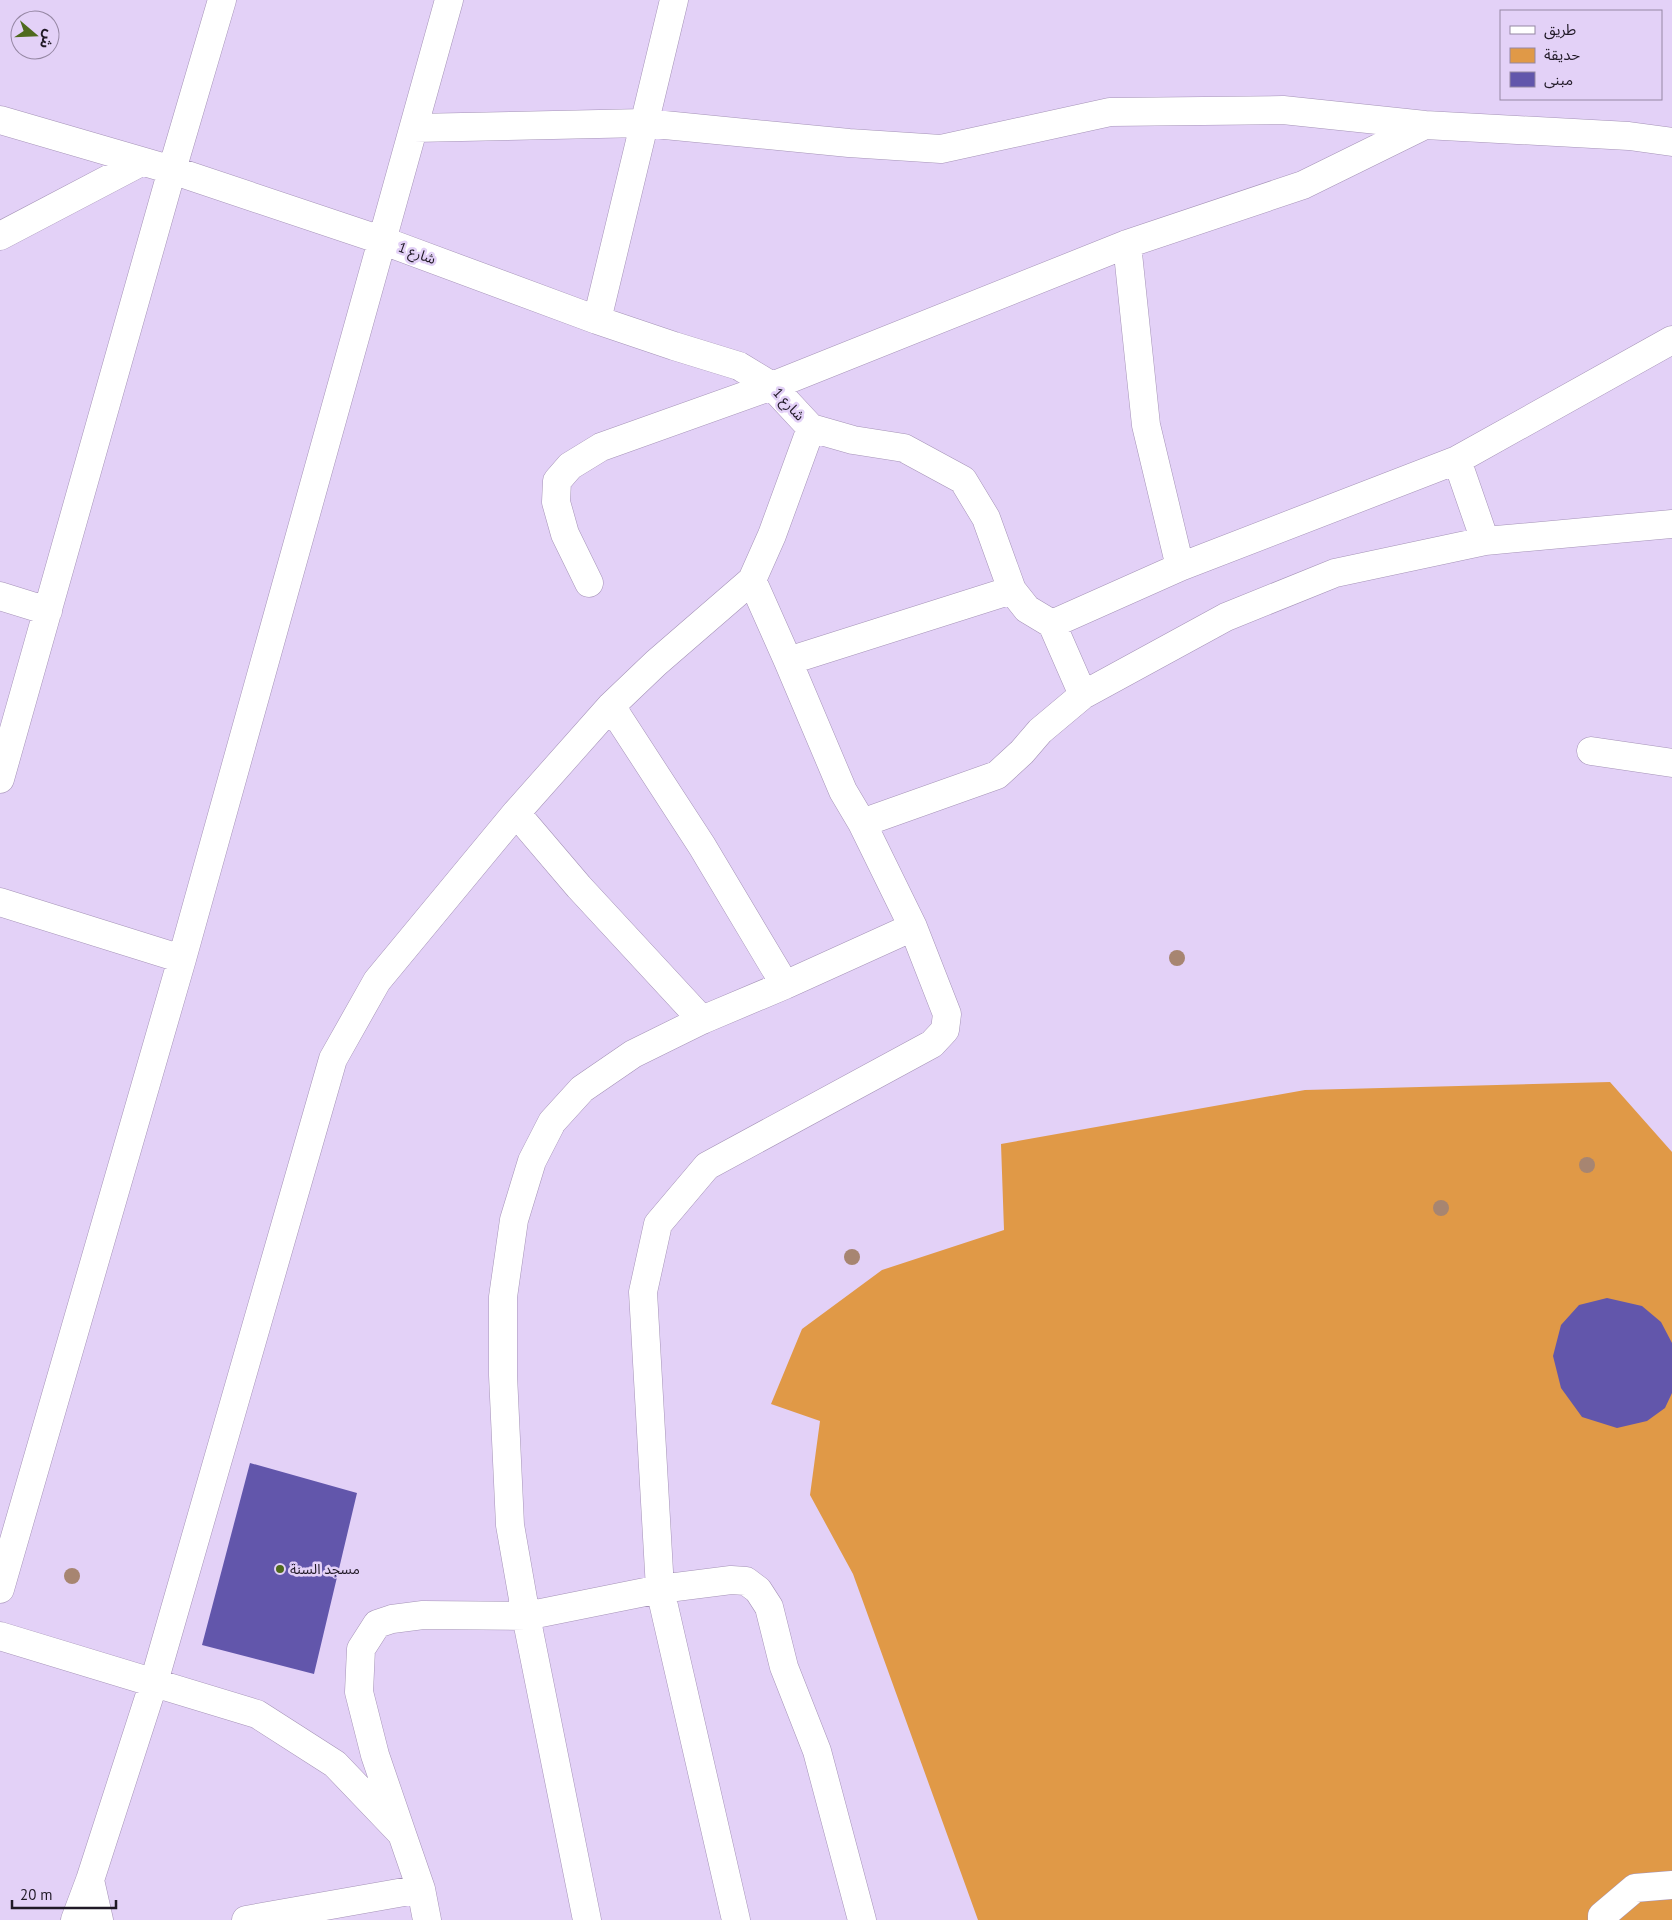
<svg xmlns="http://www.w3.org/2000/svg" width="1672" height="1920" font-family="'PT Sans','Noto Sans Arabic',sans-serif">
<rect width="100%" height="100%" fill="#e3d1f7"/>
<!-- green -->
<path fill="#e09947" d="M1610,1082L1672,1152V1920H978L853,1574L810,1495L820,1421L771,1404L802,1329L882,1270L1004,1230L1001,1144L1305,1090Z"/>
<!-- building -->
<path fill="#6256ab" d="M1607,1298L1642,1306L1661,1322L1672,1343V1393L1665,1408L1647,1421L1617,1428L1582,1417L1561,1388L1553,1356L1561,1325L1579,1305Z
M250,1463L357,1493L314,1674L202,1645Z"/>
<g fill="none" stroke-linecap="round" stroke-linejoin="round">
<!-- minor casing -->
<g stroke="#a593b7" stroke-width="29">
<path id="minor" d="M0,120L172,170L381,240L597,320L674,346L739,366L772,386L811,428
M414,128L644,123L849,143L941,149L1110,112L1283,110L1425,125L1629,136L1672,142
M0,236L141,162
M1127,244L1146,425L1180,567
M597,320L674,0
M811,428L853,440L904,448L963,480L986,518L1012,590L1027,609L1052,624L1180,567L1457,460L1672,340
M1457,460L1485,541
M752,580L788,661L843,791L862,823L997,775L1022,752L1040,731L1083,695L1052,624
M589,583L565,534L556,502L557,481L570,466L601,447L772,386L1127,244L1303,185L1425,125
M0,596L48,611
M788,661L1012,590
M1083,695L1226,617L1335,573L1485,541L1672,524
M611,706L702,846L785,985
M1591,751L1672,763
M0,779L172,170L222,0
M516,813L579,887L702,1020
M0,902L182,959
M0,1589L182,959L449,0
M0,1636L257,1714L335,1764L402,1834L421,1889L427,1920
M402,1834L375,1755L359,1692L361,1649L377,1624L392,1619L423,1615L526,1616L660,1589L731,1580L746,1581L758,1590L769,1607L784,1667L817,1751L862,1920
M90,1880L99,1920
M75,1920L90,1880L154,1682L333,1059L377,981L516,813L611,706L656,663L752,580L772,535L811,428
M246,1920L421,1889
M587,1920L526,1616L510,1525L503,1375V1297L514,1220L532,1161L552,1122L582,1089L633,1054L702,1020L785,985L913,927
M736,1920L660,1589L643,1292L658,1224L707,1166L932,1044L945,1030L947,1014L913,927L862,823
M1602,1920V1916L1635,1888L1672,1885"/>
</g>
<!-- minor -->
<use href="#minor" stroke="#fff" stroke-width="28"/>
</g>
<!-- trees -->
<g fill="#a78571">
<circle cx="1177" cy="958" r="8"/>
<circle cx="1587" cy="1165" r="8"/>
<circle cx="1441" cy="1208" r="8"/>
<circle cx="852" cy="1257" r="8"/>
<circle cx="72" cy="1576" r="8"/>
</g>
<!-- markers -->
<circle fill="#4f6a1d" stroke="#e3d1f7" stroke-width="2" cx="280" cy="1569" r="5"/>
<g text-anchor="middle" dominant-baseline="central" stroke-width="5" stroke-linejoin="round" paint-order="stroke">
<!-- street labels -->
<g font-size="14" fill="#201926" stroke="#e3d1f7">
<text transform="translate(417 253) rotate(20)">شارع 1</text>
<text transform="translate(789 404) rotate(47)">شارع 1</text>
</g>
<!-- poi labels -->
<g font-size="14" fill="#201926" stroke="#e3d1f7" text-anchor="start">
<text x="290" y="1569">مسجد السنة</text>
</g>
</g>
<!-- legend -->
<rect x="1500" y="10" width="162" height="90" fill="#e3d1f7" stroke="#9587a3"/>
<rect x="1510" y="26" width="25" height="8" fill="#ffffff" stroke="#9587a3"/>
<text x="1544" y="35" font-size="15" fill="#201926">طريق</text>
<rect x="1510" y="48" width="25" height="15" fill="#e09947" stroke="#9587a3"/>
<text x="1544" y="60" font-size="15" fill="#201926">حديقة</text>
<rect x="1510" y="72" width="25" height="15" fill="#6256ab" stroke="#9587a3"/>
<text x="1544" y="85" font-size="15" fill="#201926">مبنى</text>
<!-- north arrow -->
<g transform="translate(35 35) rotate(109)"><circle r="24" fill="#e3d1f7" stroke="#9587a3"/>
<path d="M0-4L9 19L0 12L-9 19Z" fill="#4f6a1d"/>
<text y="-8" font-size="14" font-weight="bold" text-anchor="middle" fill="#201926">ش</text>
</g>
<!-- scale -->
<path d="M12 1900v8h104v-8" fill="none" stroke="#201926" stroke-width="2.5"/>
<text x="20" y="1900" font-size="15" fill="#201926" stroke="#e3d1f7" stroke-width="4" paint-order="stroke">20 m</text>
</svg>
